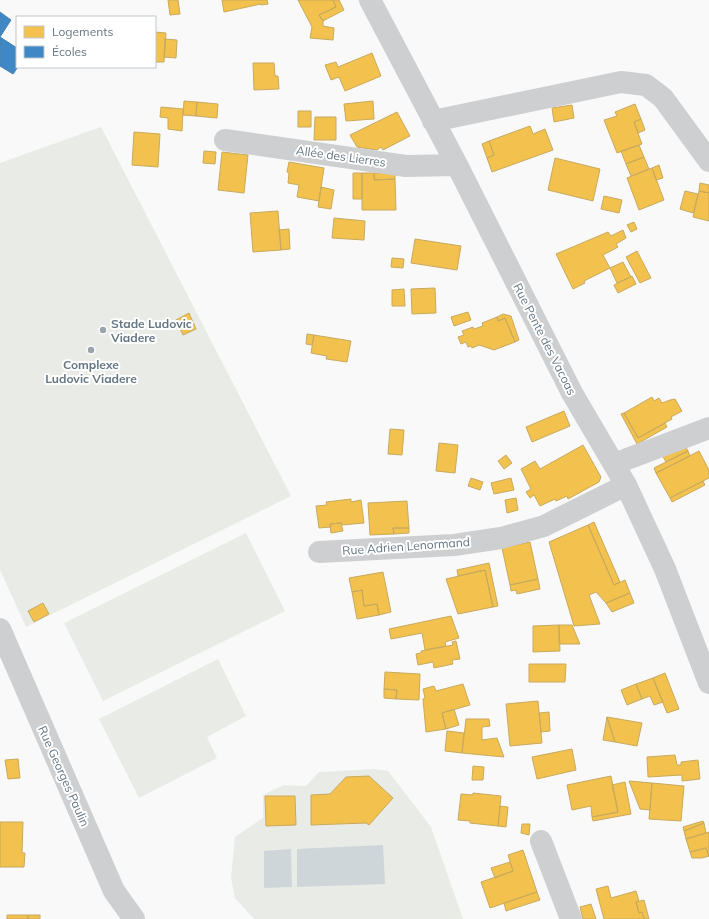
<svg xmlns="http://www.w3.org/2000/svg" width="709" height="919" font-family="Mulish,sans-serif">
<rect width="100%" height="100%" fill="#f9f9f9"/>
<!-- green -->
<path fill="#e8ebe6" d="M101,127L291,496L26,627L0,570V163Z
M246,533L285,611L103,701L64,623Z
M218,659L246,716L207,737L217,758L139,798L99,719Z
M374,769L388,771L431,827L463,919H254L235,898L231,878L235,837L263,818V795L284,785L306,786L319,772Z"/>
<!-- water -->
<path fill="#ced6d9" d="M383,845L385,884L297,887V849Z
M291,849L292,887L264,888V851Z"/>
<!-- homes -->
<path fill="#f2c14e" stroke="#c8aa5e" d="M168,0H178L180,14L170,15Z
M222,0H267L268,4L261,5V4L224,12Z
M298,0H333L336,7L319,15L323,21V26L334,28L333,40L310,38L312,27Z
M333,0H339L344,10L323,21L319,15L336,7Z
M155,32L166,33L164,62H155Z
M165,39L177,40L176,58L164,57Z
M372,53L381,76L345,91L339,77L331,80L325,65L336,62L338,67Z
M253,63H274L275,76H278L279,89L254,90Z
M184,101L197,102L196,116L183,115Z
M373,101L374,119L346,121L344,104Z
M197,102L218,104L217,118L196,116Z
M635,104L641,119L634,122L642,144L617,153L604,120L617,116L615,112Z
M572,105L574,118L554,122L552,108Z
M161,107L183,109L182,131L168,129V118L160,117Z
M298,111H311V127H298Z
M397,112L410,136L383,150L381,147L377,150L357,147L350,135Z
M315,117H336V140H314Z
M641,119L645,130L638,133L634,122Z
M530,126L533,134L545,129L553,150L492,172L487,158L494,155L489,141Z
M134,132L160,134L158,167L132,165Z
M489,141L494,155L487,158L482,144Z
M639,145L644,157L626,164L621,151Z
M204,151L216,152L215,164L203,163Z
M222,152L248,155L244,193L218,190Z
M644,157L649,169L631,176L626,164Z
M555,158L600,169L593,201L548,190Z
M289,162L324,168L319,201L297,197L299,185L288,183L289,173L287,172Z
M659,165L663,178L656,180L652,168Z
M652,168L664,200L639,210L627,178Z
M353,173H362V199H353Z
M362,173H374V180L395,179L396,210H362Z
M374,173H395V179L374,180Z
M700,183L709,185V193L699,191Z
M321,187L334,190L331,209L318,207Z
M685,191L698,194L693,213L680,209Z
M699,191L709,193V221L693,217Z
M604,196L622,200L619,213L601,209Z
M278,211L281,250L253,252L250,213Z
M334,218L365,221L364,240L332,238Z
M634,222L637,229L631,232L627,225Z
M289,229L290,249L281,250L279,230Z
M623,230L626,238L616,244L618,247L603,255L610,268L584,281L585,283L573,289L556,254L608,232L611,236Z
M415,239L461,246L457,270L411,263Z
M637,251L651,278L640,283L626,257Z
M392,258L404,259L403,268L391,267Z
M623,262L631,277L617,283L610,268Z
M632,276L636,284L618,293L614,285Z
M435,288L436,313L412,314L411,289Z
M404,289L405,306H392V290Z
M468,312L471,320L454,326L451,317Z
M189,313L196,329L183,335L176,320Z
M503,314L511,316L519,340L515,342L505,318L498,321L497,317Z
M497,317L498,321L505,318L515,342L494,350L479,345L472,348L471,346L468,347L466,342L461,344L458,337L464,335L462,331L473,327L474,329L483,326L482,323Z
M307,334L314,335L312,345L306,344Z
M314,335L351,341L347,362L326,359L327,356L311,353Z
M652,397L654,401L659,398L662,403L670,400L675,399L682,411L671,417L672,419L638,438L624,413Z
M564,411L570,426L532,442L526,427Z
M624,413L638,438L665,423L667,427L637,444L621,414Z
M390,429L404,430L402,455L388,454Z
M683,442L688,451L666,462L660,451Z
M439,443L458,445L455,473L436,471Z
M583,445L601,477L599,482L568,499L567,496L556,501L555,499L540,506L534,495L530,498L526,492L531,489L521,469L535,461L540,469Z
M688,451L690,456L656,473L654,468Z
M699,451L709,470V478L670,498L656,473Z
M506,455L512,463L504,469L498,461Z
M471,478L483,482L480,490L468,486Z
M511,478L514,490L494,494L491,483Z
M703,481L705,485L672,502L670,498Z
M516,498L518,510L507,513L505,500Z
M351,499V502L361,500L364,523L342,525L341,523L330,524L331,527L319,528L316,506L327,505L326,502Z
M407,501L409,528H393L394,534L370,535L368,503Z
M594,522L620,582L614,585L588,525Z
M341,523L343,531L331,533L330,524Z
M588,525L614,585L625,580L630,593L606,603L596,592L589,595L600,624L574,626L549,542Z
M393,528H409V533L394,534Z
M530,542L538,579L510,585L502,548Z
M489,563L498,606L493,607L485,570L458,576L457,570Z
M485,570L493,607L458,614L446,579Z
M383,572L391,612L379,615L377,604L364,606L362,590L352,592L349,578Z
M538,579L540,589L517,594L516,590L511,591L510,585Z
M362,590L364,606L377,604L379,615L357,619L352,592Z
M630,593L634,603L612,612L606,603Z
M43,603L49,614L34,622L28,611Z
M451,616L459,638L445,642L446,646L425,650L422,633L391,639L389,629Z
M559,625H572L580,644H559Z
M559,625L560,651L533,652V626Z
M456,641L460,659L452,660L453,664L434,668L433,662L418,665L416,654L421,653V651L453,645L452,642Z
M529,664H566L565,682H529Z
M385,672L420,674L419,700L396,699L397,690L384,689Z
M665,673L679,709L667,713L653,678Z
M653,678L663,702L654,705L650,696L642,699L636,684Z
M463,684L470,705L442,713L446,729L426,732L423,699L425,698L423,689L434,686L436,691Z
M636,684L642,699L627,705L621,690Z
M384,689L397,690L396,699L384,698Z
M538,701L542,743L510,746L506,704Z
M454,709L459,725L446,729L442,713Z
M549,712L550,731L541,732L539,713Z
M607,717L615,742L603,740Z
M607,717L642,723L637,746L615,742Z
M466,719H489L490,726L482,727V740L497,738L504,757L462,753Z
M447,731L464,733L462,753L445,751Z
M572,749L576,770L537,779L532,757Z
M675,755L677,765H681V762L698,760L700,779L682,781V775L648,777L647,757Z
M18,759L20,778L8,779L5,760Z
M473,766L484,767L483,780H472Z
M369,776L393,798L369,825L366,823L311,825V795L330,794L346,777Z
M611,776L618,812L592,817L591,806L572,810L567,785Z
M629,781L652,783L650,810L640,809Z
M625,782L631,814L593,821L592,817L618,812L612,785Z
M652,783L684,786L681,821L649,819Z
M473,793L501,796L498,826L470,823V821L458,820L461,794L473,795Z
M265,796H295L296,825L266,826Z
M500,806L508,807L506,827L498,826Z
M703,821L704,823L684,831L683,827Z
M0,822H23L22,853H25L24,867H0Z
M704,823L706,833L686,839L684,831Z
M522,824H530L529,835L521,833Z
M709,832V856L706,848L690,852L686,839Z
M706,848L709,856L702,858H692L690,852Z
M523,850L537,892L490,908L481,882L513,871L508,855Z
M510,862L513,871L495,878L491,868Z
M608,886L611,898L636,891L639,901L636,902L639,913L642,912L644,919H604L596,889Z
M537,892L540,900L506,911L504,903Z
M644,900L649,919H644L642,912L639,913L636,902Z
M591,904L596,919H583L580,907Z
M7,915H28V919H7Z
M28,915H40V919H28Z"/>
<!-- schools -->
<path fill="#3f88c5" stroke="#4a83b1" d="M0,12L11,20L0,37Z
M0,37L17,48L18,67L13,74L0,66Z"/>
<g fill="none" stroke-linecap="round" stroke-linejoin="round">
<!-- minor -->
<path stroke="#cecfd0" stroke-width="22" d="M370,0L457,165L572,393L626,485L665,569L709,683
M433,121L621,82L646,85L663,98L709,161
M225,140L406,166L457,165
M614,464L709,428
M319,552L454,545L501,538L544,526L626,485
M0,629L114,891L134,919
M541,841L571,919"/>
</g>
<!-- markers -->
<g fill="#99a4ac" stroke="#fff" stroke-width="1.5">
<circle cx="103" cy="330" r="4"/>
<circle cx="91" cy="350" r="4"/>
</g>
<g text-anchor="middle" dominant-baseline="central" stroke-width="4" stroke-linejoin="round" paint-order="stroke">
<!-- street labels -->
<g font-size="12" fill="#657683" stroke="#fff">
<text transform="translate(341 156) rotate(8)">Allée des Lierres</text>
<text transform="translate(545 339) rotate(63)">Rue Pente des Vacoas</text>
<text transform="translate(406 546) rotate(-4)">Rue Adrien Lenormand</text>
<text transform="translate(64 776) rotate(66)">Rue Georges Paulin</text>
</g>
<!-- poi labels -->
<g font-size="12" font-weight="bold" fill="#657683" stroke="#fff" text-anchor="start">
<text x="111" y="323">Stade Ludovic<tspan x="111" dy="14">Viadere</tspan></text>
<text x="91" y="364" text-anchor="middle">Complexe<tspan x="91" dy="14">Ludovic Viadere</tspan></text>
</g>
</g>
<!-- legend -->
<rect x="16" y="16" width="140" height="52" fill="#ffffff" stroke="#c1c8cd"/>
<rect x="24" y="26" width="20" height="12" fill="#f2c14e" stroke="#c1c8cd"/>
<text x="52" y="36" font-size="12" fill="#657683">Logements</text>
<rect x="24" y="46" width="20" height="12" fill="#3f88c5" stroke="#c1c8cd"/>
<text x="52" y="56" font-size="12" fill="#657683">Écoles</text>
</svg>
